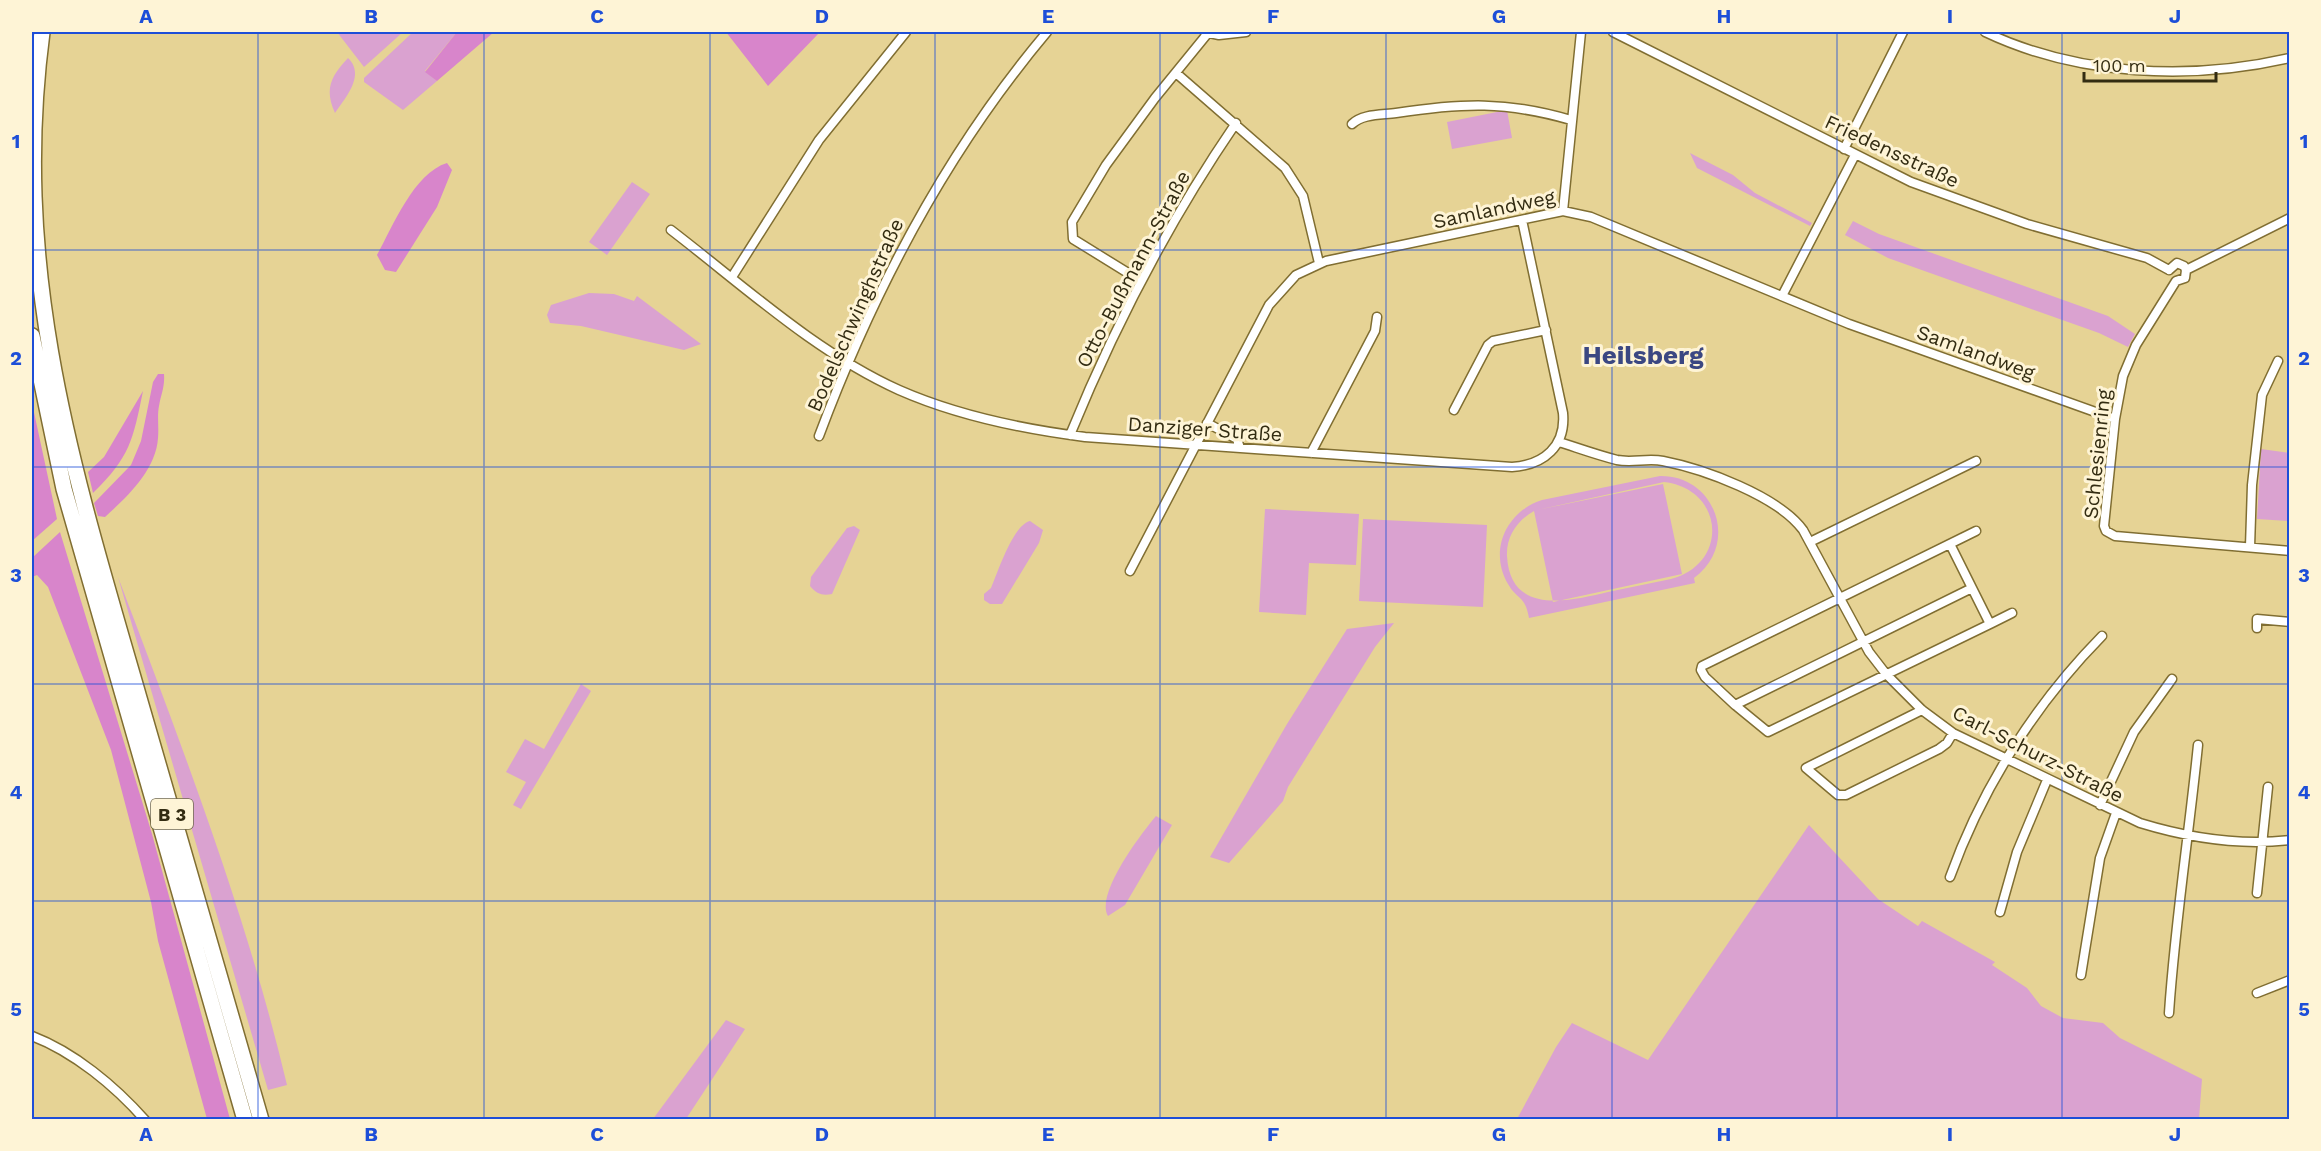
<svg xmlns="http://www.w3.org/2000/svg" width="2321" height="1151" font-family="'Work Sans',sans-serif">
<rect width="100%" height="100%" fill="#e6d395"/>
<!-- green -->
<path fill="#daa2d0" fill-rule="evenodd" d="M337,32H403L364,67Z
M413,32H457L425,71L437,81L403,110L364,82V78Z
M348,58C366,75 345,98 335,113C324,89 331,76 348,58Z
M1507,110L1512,138L1452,149L1447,122Z
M1690,153L1733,175L1755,193L1812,223L1810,226L1697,168Z
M632,182L650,194L607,255L589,242Z
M1853,221L1879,234L2108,316L2135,334L2128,347L2099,333L1888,258L1845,235Z
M589,293L614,294L634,301L637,296L701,344L684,350L581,326L550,323L547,315L551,305Z
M2261,449L2289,453V521L2257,519Z
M1660,476C1716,475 1740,545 1694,578L1695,583L1529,618C1525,595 1518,601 1508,584C1488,550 1507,511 1542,500ZM1664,482C1724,489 1730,563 1671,579C1650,583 1629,588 1608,592C1570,601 1510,616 1507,556C1506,536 1518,520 1534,511L1553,602L1682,574L1663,484L1537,510Z
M1265,509L1359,514L1356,565L1309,563L1306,615L1259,612Z
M1363,519L1487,525L1483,607L1359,601Z
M1030,521L1043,530L1039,543L1002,604H990L984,600V594L991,588C998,572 1013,525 1030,521Z
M854,526L860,530L832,594C822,596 817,594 810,586L811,577L847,528Z
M118,577C181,744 246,912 287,1085L268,1090Z
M1394,623L1375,647L1288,787L1283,801L1229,863L1210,857L1287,724L1347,629Z
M581,684L591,691L521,809L513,805L526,782L506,772L525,739L544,749Z
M1156,816L1172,825L1125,905L1108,916C1095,894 1141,834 1156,816Z
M1809,825L1878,899L1918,926L1922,921L1995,962L1992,965L2027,988L2041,1006L2063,1018L2103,1023L2120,1038L2202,1079L2199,1119H1517L1556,1047L1572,1023L1648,1060Z
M726,1020L745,1029L686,1119H653Z"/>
<!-- forest -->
<path fill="#d885cb" d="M457,32H494L437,81L425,72Z
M726,32H820L768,86Z
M447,163L452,170L437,207L396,272L385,270L377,255C393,226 414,173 447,163Z
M158,374H164C165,387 161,394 159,406C157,416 159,427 158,438C156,470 127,497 105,517L98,516L94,503L131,465L141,441L153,382Z
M143,391C133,440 130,457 93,493L88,472L104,457Z
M32,403L57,519L32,541L34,524L32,514Z
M60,532L152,834L230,1119H207L158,941L151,902L111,750L48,587L37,575L32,577V558Z"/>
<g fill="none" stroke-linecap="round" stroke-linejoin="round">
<!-- street casing -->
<g stroke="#806e32" stroke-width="11">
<path id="street" d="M1205,32L1219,35L1246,32
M1613,32L1911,182L2027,224L2147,258L2169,270
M1985,32C2078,76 2190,81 2290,58
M1176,73L1285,168L1303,196L1319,263
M1352,124C1362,114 1381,115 1396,113C1463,103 1506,101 1571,120
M1844,149L1903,32
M1563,211L1581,32
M2290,218L2186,270L2185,278L2176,281L2136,345L2123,376L2115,419L2104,526L2106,531L2115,536L2290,551
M671,230C744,286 815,352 899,390C958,416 1022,429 1085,437L1512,467C1544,465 1566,446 1563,413L1522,220
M2169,270L2177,263L2184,266L2186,270
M732,277L819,140L906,32
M1141,281L1073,239L1072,222L1106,165L1155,98L1208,33
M1782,296L1855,155
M1454,410L1488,345L1493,341L1546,330
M1207,423L1237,439L1240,448
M1070,435C1115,325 1169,221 1236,123
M819,436C874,289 946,152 1047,32
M1559,442C1578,448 1597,455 1617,460C1632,463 1648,458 1663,461C1704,469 1778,496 1803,530L1869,652L1886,674L1922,710L1953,733L2140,823C2189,838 2238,846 2290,840
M1311,453L1375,331L1377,317
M1810,542L1976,461
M1950,544L1972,588L1735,705L1768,732L1990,624L1972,588
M2250,547L2252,485L2262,395L2278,361
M1130,571L1269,305L1296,275L1326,261L1563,211L1591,217L1849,324L2115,419
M1990,624L2012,613
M2257,628V619L2290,622
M1735,705L1705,677L1701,670L1702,666L1976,531
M1922,710L1806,768L1838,795H1846L1939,749L1947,743L1953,733
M2100,805L2134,732L2172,679
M1950,877C1982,788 2035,704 2102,636
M2257,893L2268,787
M2000,912L2017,852L2047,780
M2081,975L2100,858L2116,813
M2257,993L2290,980
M2169,1013C2175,923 2189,834 2198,745
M32,1036C74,1052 115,1086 145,1120"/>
</g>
<!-- highway casing -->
<g stroke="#806e32" stroke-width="18">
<path id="highway" d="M42,32C10,273 73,470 139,698C180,839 220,979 261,1120
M32,336L64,489L245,1120"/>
</g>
<!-- street -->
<use href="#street" stroke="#fff" stroke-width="8"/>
<!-- highway -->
<use href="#highway" stroke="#fff" stroke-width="15"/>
</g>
<!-- grid -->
<path fill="none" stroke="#1d4ed8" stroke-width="1.5" stroke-opacity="0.55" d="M258,32V1120M484,32V1120M710,32V1120M935,32V1120M1160,32V1120M1386,32V1120M1612,32V1120M1837,32V1120M2062,32V1120M32,250H2290M32,467H2290M32,684H2290M32,901H2290"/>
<g text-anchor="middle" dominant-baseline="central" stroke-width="6" stroke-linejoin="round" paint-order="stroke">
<!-- shield labels -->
<rect fill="#fef4d6" stroke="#70684d" stroke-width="1.5" x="151" y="799" width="42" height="30" rx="4.5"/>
<g font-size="18" font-weight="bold" fill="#332c12">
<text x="172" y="814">B 3</text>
</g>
<!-- street labels -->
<g font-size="20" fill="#332c12" stroke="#fef4d6">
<text transform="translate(1892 151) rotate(25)">Friedensstraße</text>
<text transform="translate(1494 209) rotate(-12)">Samlandweg</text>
<text transform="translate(1133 269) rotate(-62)">Otto-Bußmann-Straße</text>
<text transform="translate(855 315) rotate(-66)">Bodelschwinghstraße</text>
<text transform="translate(1976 352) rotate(20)">Samlandweg</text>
<text transform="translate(1205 429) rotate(4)">Danziger Straße</text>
<text transform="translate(2097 454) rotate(-84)">Schlesienring</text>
<text transform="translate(2038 754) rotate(27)">Carl-Schurz-Straße</text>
</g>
<!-- district labels -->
<g font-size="26" font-weight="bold" fill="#3b4782" stroke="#fef4d6">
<text x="1643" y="355">Heilsberg</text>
</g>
</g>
<!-- border -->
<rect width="2321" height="1151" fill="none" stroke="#fef4d6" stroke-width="66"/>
<!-- scale -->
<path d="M2084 72v9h132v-9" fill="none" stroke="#332c12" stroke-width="3"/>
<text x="2093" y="72" font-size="18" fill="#332c12" stroke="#fef4d6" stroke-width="4.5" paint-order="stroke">100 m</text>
<rect x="33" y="33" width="2255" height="1085" fill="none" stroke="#1d4ed8" stroke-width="2"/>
<g font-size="20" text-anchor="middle" font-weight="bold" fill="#1d4ed8">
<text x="146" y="23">A</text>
<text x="371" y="23">B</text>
<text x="597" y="23">C</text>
<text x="822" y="23">D</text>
<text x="1048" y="23">E</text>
<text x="1273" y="23">F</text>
<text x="1499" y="23">G</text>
<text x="1724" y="23">H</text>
<text x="1950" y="23">I</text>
<text x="2175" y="23">J</text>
<text x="16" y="148">1</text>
<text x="2304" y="148">1</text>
<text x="16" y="365">2</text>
<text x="2304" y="365">2</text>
<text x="16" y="582">3</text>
<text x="2304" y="582">3</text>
<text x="16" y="799">4</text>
<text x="2304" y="799">4</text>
<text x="16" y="1016">5</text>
<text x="2304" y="1016">5</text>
<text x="146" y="1141">A</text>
<text x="371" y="1141">B</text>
<text x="597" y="1141">C</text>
<text x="822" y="1141">D</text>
<text x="1048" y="1141">E</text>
<text x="1273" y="1141">F</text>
<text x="1499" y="1141">G</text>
<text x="1724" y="1141">H</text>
<text x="1950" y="1141">I</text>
<text x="2175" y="1141">J</text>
</g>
</svg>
